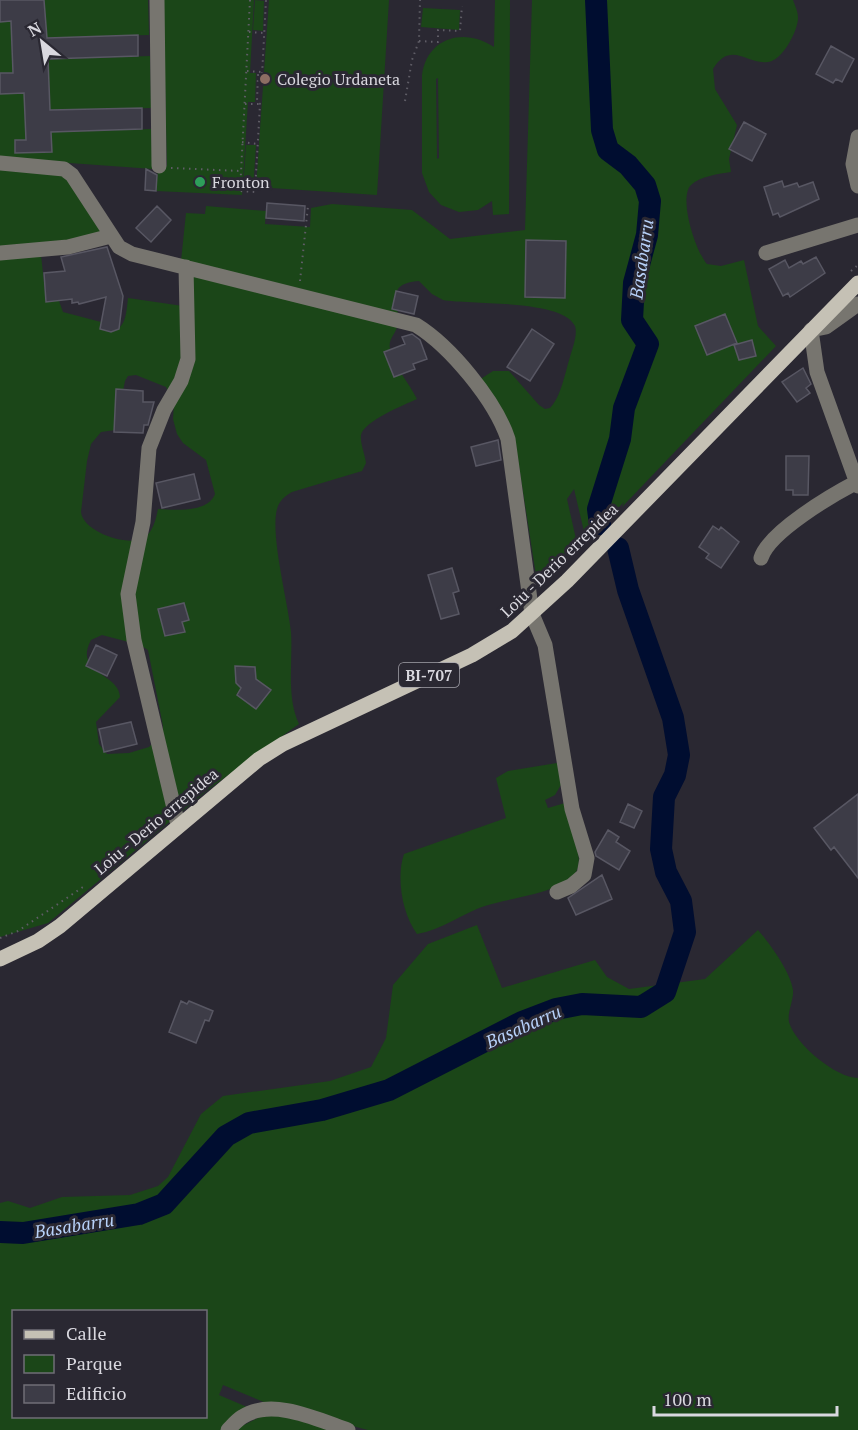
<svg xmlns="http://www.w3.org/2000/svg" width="858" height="1430" font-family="'PT Serif',serif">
<rect width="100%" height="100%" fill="#2a2832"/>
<!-- green -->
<path fill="#1b4618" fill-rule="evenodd" d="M0,0L10,1L12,62L23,72L13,73V93H24L26,140H15V153L38,132L151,129L153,169L0,158Z
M44,0H148L149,35L33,38L46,25Z
M163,0H254L250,73H256L255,102H248L242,195L156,191L158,169L167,166Z
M255,0L264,1L263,31L253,30Z
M269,0H389L377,195L256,187Z
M495,0H510L509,214L493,215L492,201L478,210L459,212L441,205L429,192L422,173V75C427,37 465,27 494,47ZM438,78L439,158L437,159L436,79Z
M532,0H793C795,6 798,11 798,18C798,31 782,61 768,62C747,65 731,40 713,69L715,89L737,125L729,159L731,172C719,174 700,176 691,185C678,198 696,252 707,264L721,266L744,260L758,326L776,346L622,507L624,502L586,540L574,489L567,499L578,548L538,588L517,453L479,380L493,371H509L539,405L545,409L550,408C561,397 565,373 570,357C572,349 578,335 575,326C562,299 471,305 443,300L432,294L419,281C381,284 403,306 397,327C395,335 388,339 390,349C394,366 409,383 417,399C404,405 364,421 361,435C360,444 365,454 366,463L362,471L292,492C285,496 279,501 277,509C270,535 288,602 291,632C293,662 286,696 299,724L209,789L48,923L0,937V167L65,174L103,232L41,255L46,301H59L63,312L101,322L100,329C125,336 126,318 128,298L183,306L181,261L186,213L205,214L206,206L266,211L265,224L310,227L311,208L332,204L412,210L450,239L525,230ZM136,375L166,387L174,404L173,419L177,434L183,443L206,460L215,494C208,513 175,510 158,509C156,519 153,532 144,538C128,547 83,532 81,512L87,461L91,444L101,432L115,430L125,381L128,376ZM102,635L140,645L148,650L163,726V732L149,747L129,753L107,754L99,744L96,722L120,697C119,673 73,674 91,640Z
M423,8L460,10L459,30L421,27Z
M150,56L151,108L38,111L34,60Z
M246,145H256L253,190H243Z
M557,763L562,783L555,795L545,800L548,808L565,803C569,819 584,855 577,870C567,893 507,898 485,906C461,914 442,930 417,934C402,914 396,877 404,854L506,818L496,778L508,771Z
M477,925L502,988L595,960L607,977L629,989L705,979L758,930C770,944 790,971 793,990C794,1000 787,1012 789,1022C795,1044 836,1078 858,1078V1430H368L271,1405L223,1385L219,1395L254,1410L222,1430H0V1203L8,1201L30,1208L62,1197L130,1195L158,1186L168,1177L201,1114L223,1096L330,1081L371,1067L386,1038L393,985L428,944ZM14,1312H206V1416H14Z
M283,1413L343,1430H234L262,1416Z"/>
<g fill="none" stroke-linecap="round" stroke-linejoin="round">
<!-- river -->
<path stroke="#000d30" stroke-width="22" d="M596,0L602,130L608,150L628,165L645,185L650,201L647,235L634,283L632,320L648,344L624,408L620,439L598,509L600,524
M0,1232L23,1233L139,1214L164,1204L226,1136L249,1123L322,1110L389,1090L522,1022L556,1009L582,1004L641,1007L665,992L685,932L681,901L666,872L661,849L664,797L675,775L679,755L673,718L628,590L618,548"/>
</g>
<!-- building -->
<path fill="#3d3c47" stroke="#585763" stroke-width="1.5" d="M0,0H44L47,38L138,35V56L48,59L50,110L142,108V129L51,132L52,152L15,153V140H26L24,93L0,94V73H13L11,21L0,22Z
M831,46L854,59L842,82L836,79L833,83L816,74Z
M744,122L766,134L752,161L729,149Z
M146,169L157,175L156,191L145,190Z
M782,181L784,187L797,183L799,187L813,182L819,199L780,217L778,213L773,215L764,187Z
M267,203L305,206L304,221L266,218Z
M157,206L171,220L151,242L136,228Z
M526,240L566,241L565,298L525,297Z
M107,247L123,296L119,329L111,332L100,329L106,297L79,304L78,302L72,303V299L46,302L44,273L65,271L61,257Z
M816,257L825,273L790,297L788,293L783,296L769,269L785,260L789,268L801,261L803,264Z
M396,291L418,296L414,314L392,309Z
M725,314L737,343L707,355L695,326Z
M532,329L554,344L530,381L507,367Z
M412,334L420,340L427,359L413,364L415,369L394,377L384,352L405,344L402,337Z
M752,340L756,356L739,360L734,345Z
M803,368L811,384L806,388L810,393L797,402L782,382Z
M116,389L143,391V402H154L148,425H144L143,433L114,432Z
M498,440L501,460L476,466L471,447Z
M786,456H809L808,495H793V490H786Z
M194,474L200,499L162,508L156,483Z
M713,526L719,530L721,527L739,542L721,568L706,558L709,554L699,547Z
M452,568L459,591L453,593L459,614L441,619L428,575Z
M184,603L189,620L182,622L185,632L165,636L158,609Z
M96,645L117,655L107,676L86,666Z
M235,666L255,667L256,679L271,690L256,709L237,695L241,688L236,683Z
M131,722L137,744L104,752L99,729Z
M858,794V878L834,847L831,850L814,828Z
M628,804L642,811L634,828L620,822Z
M608,830L619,837L616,842L630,851L619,870L596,856L595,852Z
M602,875L612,899L576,915L568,898Z
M181,1001L187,1004L189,1001L213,1011L209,1021L205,1020L196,1043L169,1032Z"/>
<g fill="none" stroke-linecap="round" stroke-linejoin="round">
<!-- path -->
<path stroke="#5f5d66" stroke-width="2" stroke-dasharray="1.5 4.5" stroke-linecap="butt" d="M250,0L240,191L255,192L260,104L257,101L258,75H262L266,0
M249,32L264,33
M419,41L438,42V30L460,31L462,6
M247,71L262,72
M405,101L412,60L419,41L420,0
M245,104H260
M242,142L257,144
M171,168L240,171
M851,271L858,265
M300,281L308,206
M0,938L18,931L86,885"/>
<!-- minor -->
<path stroke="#77756f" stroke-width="15" d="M157,0L159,166
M858,137L853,164L858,186
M0,163L64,169L72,175L119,247L132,254L416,325C450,346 495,400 508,439L532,614L545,645L572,809L587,858L584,875L571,886L557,892
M0,253L68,247L111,236
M766,253L858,225
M858,304L826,327L811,330L817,372L858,486
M761,558C769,532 832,495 857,482
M178,825L134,640L128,594L143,522L149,448L164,410L181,381L188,359L186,267
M228,1430C232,1426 237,1420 242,1417C272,1397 319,1420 348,1430"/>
<!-- major -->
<path stroke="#c5c1b5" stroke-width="15" d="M0,959L38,941L60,926L259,759L283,744L472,655L512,631L567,581L858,283"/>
</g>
<!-- markers -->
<circle fill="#8d6e63" stroke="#2a2832" stroke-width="2" cx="265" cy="79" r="6"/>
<circle fill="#2e9e5b" stroke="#2a2832" stroke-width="2" cx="200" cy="182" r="6"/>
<g text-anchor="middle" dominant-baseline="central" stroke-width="6" stroke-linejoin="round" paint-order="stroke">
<!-- shield labels -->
<rect fill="#2a2832" stroke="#a4a3ab" stroke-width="1.5" x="399" y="663" width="60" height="24" rx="4.5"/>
<g font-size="15" font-weight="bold" fill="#d9d8df">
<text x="429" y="675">BI-707</text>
</g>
<!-- poi labels -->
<g font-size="16" fill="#d9d8df" stroke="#2a2832" text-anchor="start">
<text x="277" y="79">Colegio Urdaneta</text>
<text x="212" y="182">Fronton</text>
</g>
<!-- street labels -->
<g font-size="16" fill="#d9d8df" stroke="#2a2832">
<text transform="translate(559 560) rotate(-44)">Loiu - Derio errepidea</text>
<text transform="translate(156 821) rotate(-40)">Loiu - Derio errepidea</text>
</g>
<!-- water labels -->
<g font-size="18" font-style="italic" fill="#b8d2fa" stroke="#2a2832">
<text transform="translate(641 259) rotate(-82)">Basabarru</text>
<text transform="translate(523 1026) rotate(-24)">Basabarru</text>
<text transform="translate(74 1225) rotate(-9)">Basabarru</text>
</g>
</g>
<!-- legend -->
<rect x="12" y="1310" width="195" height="108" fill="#2a2832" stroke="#706e77" stroke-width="1.5"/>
<rect x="24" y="1330" width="30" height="9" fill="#c5c1b5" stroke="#706e77" stroke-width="1.5"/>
<text x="66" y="1340" font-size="18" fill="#d9d8df">Calle</text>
<rect x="24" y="1355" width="30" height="18" fill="#1b4618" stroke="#706e77" stroke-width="1.5"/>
<text x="66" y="1370" font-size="18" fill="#d9d8df">Parque</text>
<rect x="24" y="1385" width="30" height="18" fill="#3d3c47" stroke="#706e77" stroke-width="1.5"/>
<text x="66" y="1400" font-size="18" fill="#d9d8df">Edificio</text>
<!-- north arrow -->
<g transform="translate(42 42) rotate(330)" stroke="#2a2832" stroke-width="4.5" paint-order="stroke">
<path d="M0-4.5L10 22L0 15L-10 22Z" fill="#d9d8df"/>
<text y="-9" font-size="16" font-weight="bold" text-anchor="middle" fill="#d9d8df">N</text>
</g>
<!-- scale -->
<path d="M654 1406v9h183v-9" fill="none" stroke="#d9d8df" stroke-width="3"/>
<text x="663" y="1406" font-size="18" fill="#d9d8df" stroke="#2a2832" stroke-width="4.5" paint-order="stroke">100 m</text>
</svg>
